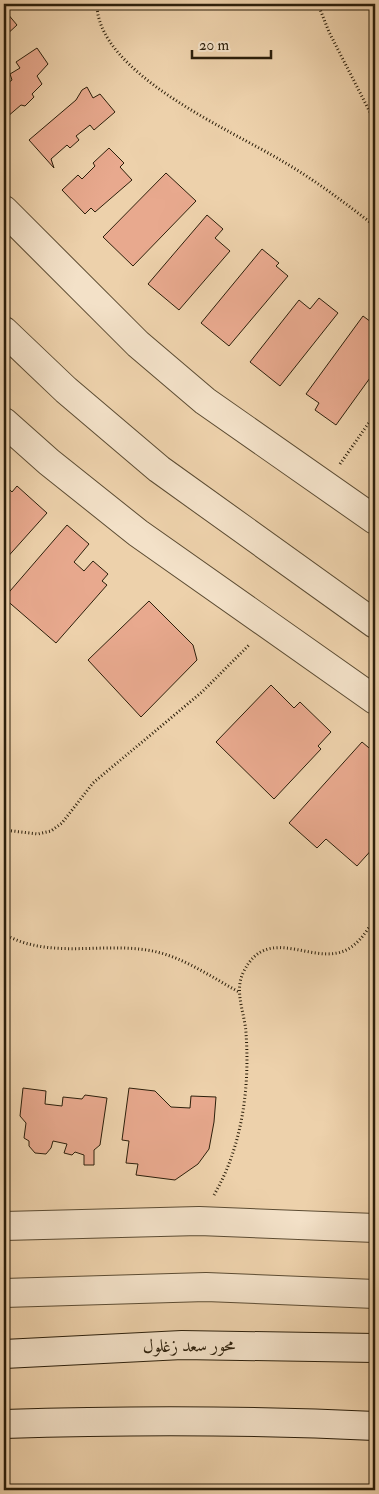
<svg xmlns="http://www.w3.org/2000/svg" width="379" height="1494" font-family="'IM FELL Double Pica',Amiri,serif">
<rect width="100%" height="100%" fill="#edd1ab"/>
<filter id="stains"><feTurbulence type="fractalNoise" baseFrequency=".004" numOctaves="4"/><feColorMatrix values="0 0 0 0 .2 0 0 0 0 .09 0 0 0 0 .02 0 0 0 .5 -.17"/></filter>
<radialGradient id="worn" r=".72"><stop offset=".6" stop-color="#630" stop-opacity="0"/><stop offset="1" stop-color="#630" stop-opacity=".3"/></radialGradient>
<!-- building -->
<path fill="#e8a98e" stroke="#2c1f0b" d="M4,4H10L13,7L7,13L17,25L4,37Z
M37,48L48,64L37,76L42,84L32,94L34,97L25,106L21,105L7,117L4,113V86L12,80L10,74L20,68L16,62Z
M87,87L93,98L100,94L115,112L94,130L90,125L76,136L79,140L70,148L67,145L51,159L54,168L29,140L76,100L82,90Z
M109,148L124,163L120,167L132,180L95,212L91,208L85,214L62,190L78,175L82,179L95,166L93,163Z
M166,173L196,201L133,266L103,237Z
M207,215L223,229L215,238L230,251L179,310L148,284Z
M262,249L279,263L276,266L288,276L229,346L201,323Z
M319,298L338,313L280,386L250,362L299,300L310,309Z
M363,316L375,325V371L336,425L315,410L319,403L306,394Z
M4,484L12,492L17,486L47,513L4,561Z
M67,525L89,544L74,562L84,571L93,561L108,574L102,581L107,585L56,643L4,598Z
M149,601L193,645L197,660L141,717L88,660Z
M271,685L294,708L300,702L331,732L318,746L321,749L274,799L216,742Z
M362,742L375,753V846L357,866L326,839L317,848L289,823Z
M23,1088L46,1091L45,1104L62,1106L63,1097L82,1099L85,1095L107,1098L100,1145L94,1150V1165H84V1155L75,1152L72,1155L64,1153L67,1144L53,1141L51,1148L46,1154L35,1153L29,1146V1141L24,1138L26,1123L20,1116Z
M129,1088L155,1091L171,1107L190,1108L191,1096L216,1097L214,1122L209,1149L198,1164L175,1180L136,1175L138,1164L126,1163L129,1141L122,1140Z"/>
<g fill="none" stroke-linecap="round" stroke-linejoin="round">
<!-- minor casing -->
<g stroke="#5c4c33" stroke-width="30">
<path id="minor" d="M4,210L138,344L205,401L375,520
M4,331L66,390L159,469L375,624
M4,422L49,462L138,533L375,700
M4,1226L199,1221L375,1228
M4,1293L206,1287L375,1294"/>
</g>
<!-- secondary casing -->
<g stroke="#2c1f0b" stroke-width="30">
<path id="secondary" d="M4,1354L182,1345L375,1348
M4,1424C128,1420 251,1420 375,1426"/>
</g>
<!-- path -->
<path stroke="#2c1f0b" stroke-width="3" stroke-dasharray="1 2.5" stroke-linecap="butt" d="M97,4C97,73 231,130 282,161C315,180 345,203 375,226
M318,4L329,32L375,122
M340,464L375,414
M4,830L38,834L51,831L62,823L93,783L202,692L250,644
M4,934C51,961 107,940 157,952C186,959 213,978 239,992
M214,1195C242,1147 250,1088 246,1033C245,1014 234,992 243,973C269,918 319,974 354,945C363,938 369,927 375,918"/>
<!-- minor -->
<use href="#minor" stroke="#f3e1c8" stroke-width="28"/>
<!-- secondary -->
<use href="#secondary" stroke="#f3e1c8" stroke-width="28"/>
</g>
<g text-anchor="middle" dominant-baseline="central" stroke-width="4" stroke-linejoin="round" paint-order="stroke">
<!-- street labels -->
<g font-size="18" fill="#2c1f0b" stroke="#f3e1c8">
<text transform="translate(189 1346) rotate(-1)">محور سعد زغلول</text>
</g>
</g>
<!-- margin -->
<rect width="379" height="1494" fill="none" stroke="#edd1ab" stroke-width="20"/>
<rect x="5" y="5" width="369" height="1484" fill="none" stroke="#2c1f0b" stroke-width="2.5"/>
<rect x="10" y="10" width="359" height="1474" fill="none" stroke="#2c1f0b"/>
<!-- scale -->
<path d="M192 50v8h79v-8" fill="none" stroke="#2c1f0b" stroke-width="2.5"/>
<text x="199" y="50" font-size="15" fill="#2c1f0b" stroke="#f3e1c8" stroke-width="4" paint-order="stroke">20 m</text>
<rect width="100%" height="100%" filter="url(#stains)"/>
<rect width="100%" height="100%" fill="url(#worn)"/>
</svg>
